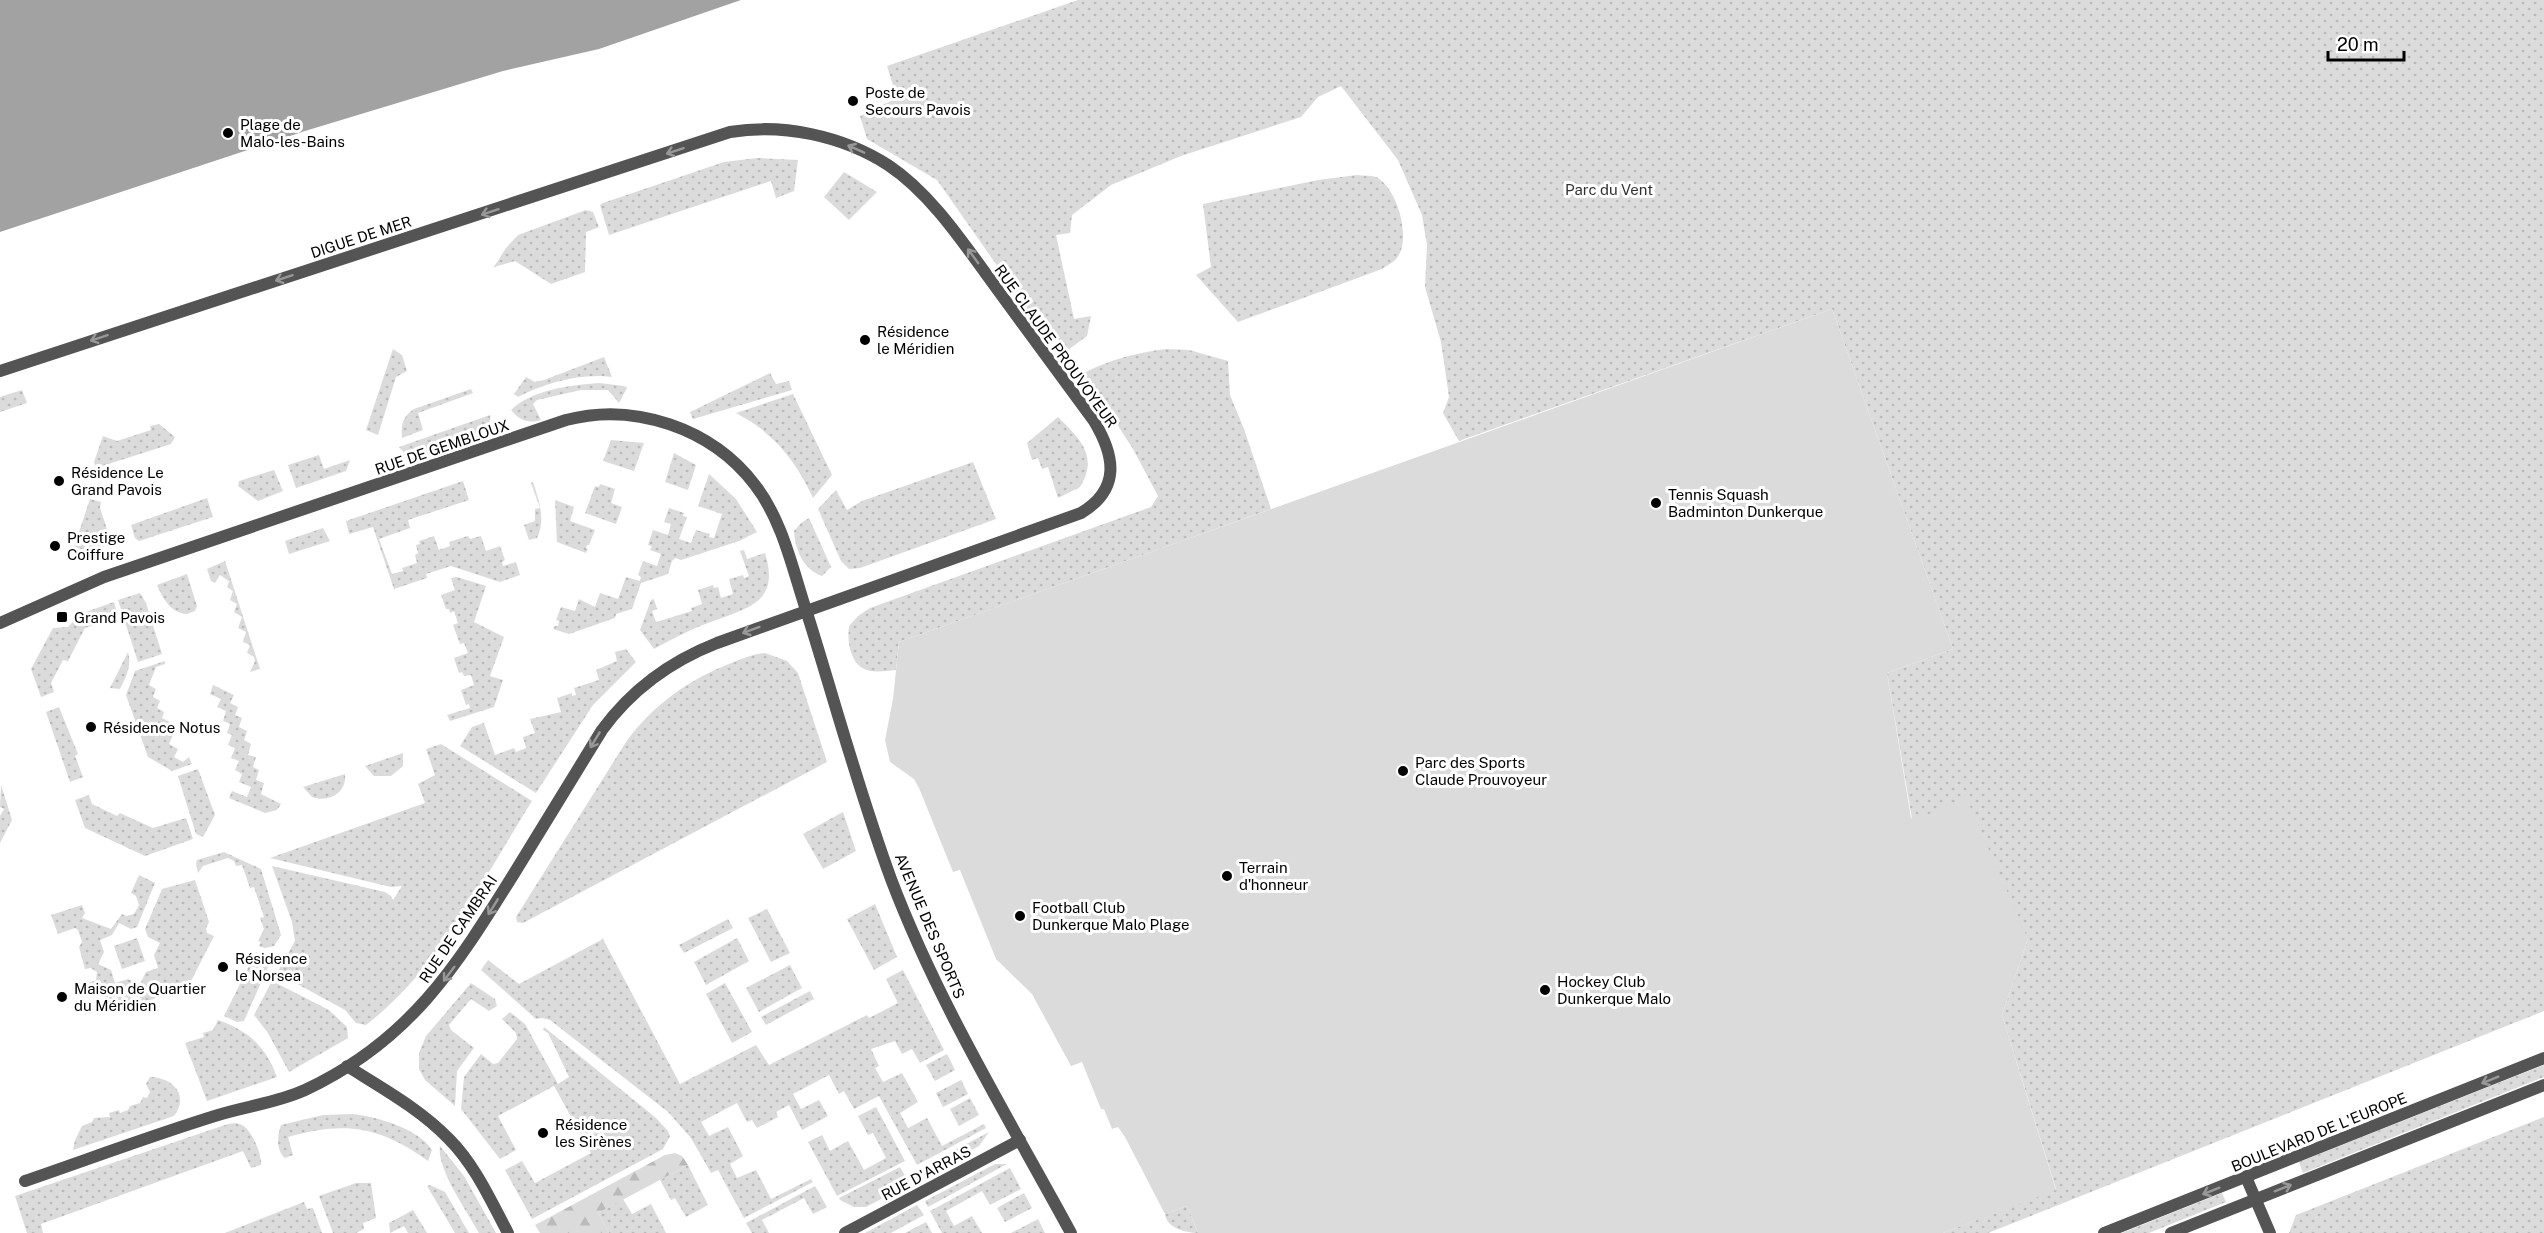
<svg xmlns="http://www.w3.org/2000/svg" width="2544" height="1233" font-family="'Public Sans',sans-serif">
<defs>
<pattern id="grass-dots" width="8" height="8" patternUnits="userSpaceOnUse" patternTransform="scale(1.5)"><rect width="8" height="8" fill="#dbdbdb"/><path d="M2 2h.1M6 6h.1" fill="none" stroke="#bababa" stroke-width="1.8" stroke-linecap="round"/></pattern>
<pattern id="forest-firs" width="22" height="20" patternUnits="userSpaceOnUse" patternTransform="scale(1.5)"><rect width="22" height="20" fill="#dbdbdb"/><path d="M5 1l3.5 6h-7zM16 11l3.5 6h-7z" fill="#bababa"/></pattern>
</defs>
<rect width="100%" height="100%" fill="#fff"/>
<!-- grass -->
<path fill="url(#grass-dots)" d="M1078,0H2544V1011L1988,1233H1943L2056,1189L2002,1015L2028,939L1918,819H1912L1887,673L1953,649L1832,309L1459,441L1443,413L1449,397L1441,342L1425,287L1427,245L1422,215L1398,160L1341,86L1318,97L1301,117L1181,156L1111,185L1072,215L1070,233L1056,235L1074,319L1091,316L1087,336L1068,350L1043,331L937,180L867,139L860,116L897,98L887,66Z
M757,158L798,160L794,191L776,198L771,181L609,235L600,205L603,203L724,162Z
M844,172L877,192L849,220L824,197Z
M1357,175C1363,176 1371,175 1376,177C1397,187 1412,239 1397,258C1394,262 1386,266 1382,269L1238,322L1196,275L1211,267L1203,204L1318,180Z
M586,210L593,212L599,227L586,232L585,272L551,284L515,261L494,267L506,248L518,235Z
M393,349L402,355L407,371L396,377L378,435L366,430Z
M1166,349L1189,350L1228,361L1230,395L1244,429L1271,509L899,642L896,670C888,671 878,672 870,671C850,667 847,642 849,626L858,616L870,608L1151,507L1158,496L1133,449L1084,373C1111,359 1136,353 1166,349Z
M604,357L612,377C580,373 546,383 518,397L514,394L526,377L535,382L544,380Z
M770,373L776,384L789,381L792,390L693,419L690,412Z
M599,383L624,386L627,388L619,403L608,390H581L537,400L533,404L541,420C528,424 519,420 511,410C531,390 571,385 599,383Z
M471,389L473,393L418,413L423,430L402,438C401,425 402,417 414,409Z
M22,390L27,403L0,412V397Z
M793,394L832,475L813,498C796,461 773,432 736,413Z
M490,415C491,422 490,428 485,433C474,446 424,459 408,457L399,447Z
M1058,417C1080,439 1099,456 1080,487L1058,498L1048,467L1042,469L1038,458L1032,460L1027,443Z
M159,424L175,437L171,444L96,468L94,462L103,436L117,441L151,430L150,426Z
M611,440L644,443L634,471L603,461Z
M674,453L696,465L688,490L665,482Z
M319,455L324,469L350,460L346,471L296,488L288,465Z
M973,462L996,519L860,568L849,569L841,561L818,509L836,490L847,510L862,501Z
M274,470L283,491L258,501L238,486L239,481Z
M709,474L736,499L757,532L739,541L681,560L675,558L672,561L668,574L641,583L632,609L616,614L615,618L569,634L553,629L555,626H558L559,621L556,620L561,607L575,611L579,599L595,607L600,593L618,599L626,577L640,581L641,577L638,575L643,561L657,566L661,554L650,550L652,546L648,545L653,530L668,535L671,524L664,522L669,508L684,513L683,516L687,517L679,539L691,543L696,530L710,534L709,537L714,538L722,514L698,506Z
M463,481L469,500L408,520L410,528L379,539L392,574L403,571L402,568L417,563L415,555L418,553L416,545L420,544L419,541L434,536L439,550L450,546L449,542L468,536L470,539L481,536L486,551L500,546L505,560L502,562L503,566L516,562L520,575L500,582L451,566L426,574L427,578L394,589L373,527L349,534L346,521Z
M533,482C539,501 546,519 537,538L529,540L524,525L535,521V509L540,508L531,483Z
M600,484L615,489L611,503L622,507L616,524L585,513L595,486L599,487Z
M207,498L213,517L139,541L135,538L131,525Z
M90,499L101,502L100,508L112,544L88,551L74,547Z
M555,500L574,507L570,521L595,530L589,545H587L586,548L588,549L586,553L557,542Z
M809,518L831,567L822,576C803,569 795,550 794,531L801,523Z
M323,528L330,541L289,554L285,541Z
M744,550L747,559L765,553C781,604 746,608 708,623C689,630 672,639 654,649L640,630L651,600L654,599L657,609L652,611L656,622L692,611L691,608L702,604L698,590L713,585L714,588L718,587L721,598L733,594L729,579L743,575L744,578L749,576L740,551Z
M225,561L260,669L250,672L255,661L254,657L247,653L250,645L243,642L246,632L238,628L242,617L234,612L237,604L230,600L233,591L227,587L229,581L220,575L215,583L211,581L207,569Z
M187,574L197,606L195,611L187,614C171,613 163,599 157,585Z
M457,577L486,586L474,622L504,637L490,676L503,680L494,707L450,721L447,715L470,708L469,704L466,705L461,690L474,685L471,675L464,676L462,672L459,673L454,658L468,653L464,643L460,644L453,625L458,623L454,611L450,613L449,609H446L441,595L455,590L451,578Z
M140,593L146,603L162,654L138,662L118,600Z
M114,602L118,617L85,628L68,661L63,660L51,683L54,692L41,697L31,669L53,628L68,627L80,614Z
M626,649L636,662L593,705L536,793L460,746L472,727L484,723L495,755L514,748L516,752L526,748L523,737L535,733L530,719L561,712L557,698L572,693V696L576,695L574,688L599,680L596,670L617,661L615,652Z
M128,652C132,666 126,677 120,689L110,688Z
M765,653L787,661L798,673L827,762L523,923L517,922L516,917L626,742C654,704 689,679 734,662C744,658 754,654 765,653Z
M165,661V664L156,667L149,685L156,689L153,697L160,701L157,708L164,712L162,718L170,722L166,731L173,735L169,744L178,749L174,757L183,762L189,757L192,764L172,771L148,757L126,695L135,671Z
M213,685L234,695L230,703L238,707L235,715L242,718L239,727L247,731L244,740L251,744L248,755L256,757L253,767L259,770L256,780L264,783L261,794L281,804L277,810L265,813L229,798L232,791L247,797L251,787L239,782L242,774L235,770L239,761L231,758L235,748L228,745L232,735L227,733L230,724L223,721L226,711L217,707L221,699L210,694Z
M59,707L78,754L75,756L83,777L70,782L46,712Z
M441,744L532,801C483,879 440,968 366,1025L356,1023L345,1010L277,973L295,941L292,922L272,866L385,892L391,896L393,900L402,886L391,887L270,858L425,803L418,784L435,775L426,749Z
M403,753V766L391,776H374L365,766Z
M198,769L215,815L203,837L196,834L178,776Z
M345,774C347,793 329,803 312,797L303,787Z
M1,785L12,820L0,843V816L4,809L0,807Z
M89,795L92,804L117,816L120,813L153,828L186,818L193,839L145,856L85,828L75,800Z
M843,812L856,851L823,869L803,834Z
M224,852L261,869L281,935L274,946L265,948L259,946L261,942L258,941L264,929L260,918L264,917L254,887L250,888L242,865L236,866L234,861L228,858L203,866L198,873L196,864L197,860Z
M139,875L155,883L137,927L131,929L119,923L112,935L100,940L104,952L98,964L111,970L115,983L128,979L140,984L146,972L158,968L154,955L160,943L148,937L145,929L162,889L195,880L209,922L206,928L207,933L214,936L189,985L183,982L177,984L175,992L128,1007L94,992L82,995L79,987L96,980L97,972L91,968L85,969L79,947L82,942L78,930L75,928L58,934L51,915L82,905L85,913L82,918L111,929L122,914L126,916L134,914L139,905L136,896L131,893Z
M875,904L897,957L874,970L847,919Z
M767,909L790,953L771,962L748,918Z
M728,919L733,928L684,953L679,945Z
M137,938L145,961L122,969L114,946Z
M737,938L749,961L706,985L694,962Z
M603,939L680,1084L756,1045L769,1065L867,1015L869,1018L898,1003L886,979L903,970L944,1050L920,1063L912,1049L902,1054L895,1041L871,1049L879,1066L875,1068L883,1082L902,1073L918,1102L900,1113L908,1128L927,1118L942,1146L984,1124L986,1128L917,1165L879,1096L854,1109L844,1091L839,1094L829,1075L793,1094L801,1109L819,1100L828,1116L802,1130L789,1105L776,1112L778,1117L757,1128L752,1120L747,1122L737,1103L701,1122L709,1136L728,1127L743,1156L730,1164L737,1178L756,1170L771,1199L811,1179L813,1182L744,1218L718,1170L711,1173L691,1138L668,1112L550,1020L542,1018L536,1019L481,970L488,960L519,984Z
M256,952L266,957L268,967L244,1021L237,1022L224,1016Z
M790,965L802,988L759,1012L746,988Z
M272,981L329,1010L347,1027L348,1038L289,1072L268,1033L254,1015Z
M471,983L495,999L497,1006L489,1011L471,999L449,1025L451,1030L474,1048L457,1071L455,1106L425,1080L419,1069V1053L426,1036Z
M725,983L752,1032L732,1043L706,994Z
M810,991L814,999L766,1025L761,1017Z
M510,1012L525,1024L558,1084L569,1077L548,1033L543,1030L544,1027L656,1118L668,1131L670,1136L663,1149L532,1219L505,1170L522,1161L535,1183L591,1153L554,1086L498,1116L516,1150L500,1159L461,1109L464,1077L481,1054L493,1064L498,1063L517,1039L516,1033L502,1019Z
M218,1020C249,1031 266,1047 277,1077L207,1101L185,1043L204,1037L203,1033L213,1030Z
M947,1054L955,1070L935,1081L926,1065Z
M2544,1065V1077L2303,1173L2299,1162Z
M150,1077C172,1077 190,1095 174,1116L73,1150L75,1140L82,1126L92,1122L94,1118L110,1117L109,1113L119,1110L120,1113L128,1110L130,1106L140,1103L143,1097L147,1098L150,1092L146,1084Z
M961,1080L968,1094L943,1107L936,1093Z
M970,1098L979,1115L959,1126L950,1109Z
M876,1107L905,1161L837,1196L808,1142L822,1135L830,1151L848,1141L864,1170L886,1158L873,1133L868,1135L858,1116Z
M353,1114C377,1117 418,1128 432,1150L428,1161C379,1126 345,1121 288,1137L293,1155L285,1158C276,1150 277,1137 281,1125L323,1115Z
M2544,1117V1233H2289L2296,1215Z
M228,1124C233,1123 238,1123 242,1125C252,1130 262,1155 261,1165L251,1168L243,1151L41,1224L43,1233H27L15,1196Z
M989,1132L979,1146L923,1177L919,1169Z
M440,1146L464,1176L496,1233H479C468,1213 436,1168 440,1146Z
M995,1164H1007L928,1207L925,1201Z
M688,1165L708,1205L686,1217L675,1198L671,1200L660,1180Z
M900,1167L910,1184L866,1207H854L840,1200L839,1198Z
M1010,1168L1021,1189L990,1205L982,1191L946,1211L954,1226L972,1216L982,1233H942L930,1211Z
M356,1183H371L376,1218L363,1223L364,1229L356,1233H333L319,1196Z
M430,1185L445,1192L469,1233H455L427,1186Z
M815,1186L827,1207L813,1214L804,1198L762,1220L769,1233H752L746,1223Z
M1024,1193L1032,1208L1005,1222L997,1208Z
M2222,1193L2226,1202L2149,1233H2122Z
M623,1199L632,1214L651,1204L666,1233H609L598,1213Z
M304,1202L307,1209L313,1208L322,1233H225Z
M917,1205L924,1215L891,1233H865Z
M1187,1206L1198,1233C1185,1233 1166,1227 1165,1214Z
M413,1210L427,1233H408L404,1226L390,1233L389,1223Z
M1038,1219L1045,1233H1011Z
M926,1222L932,1233H905Z"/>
<!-- forest -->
<path fill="url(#forest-firs)" d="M675,1153L682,1156L688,1165L598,1213L609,1233H540L535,1225L665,1155Z"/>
<!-- garden -->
<path fill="#dbdbdb" d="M1832,309L1953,649L1887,673L1911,818L1918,819L1966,797L2028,939L2002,1015L2056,1190L1943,1233H1198L1187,1206L1165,1214L1125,1137L1118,1127L1112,1129L1104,1109H1101L1082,1062L1071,1066L1032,994L996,959L960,870L953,872L919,788L914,779L890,762L885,740L893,699L899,642Z"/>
<!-- water -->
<path fill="#a2a2a2" d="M0,0H741L599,49L503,71L305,131L0,232Z"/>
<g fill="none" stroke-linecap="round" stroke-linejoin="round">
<!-- minor -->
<path stroke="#545454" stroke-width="12" d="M0,371L730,132C783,123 843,136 888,165C932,194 966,247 997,289C1029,333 1062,377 1094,421C1115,456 1121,489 1081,513L717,643C671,661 632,689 602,730C573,777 544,825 515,872C456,967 410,1041 305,1090C276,1103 247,1106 218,1115C153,1135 89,1159 25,1181
M347,1066C382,1088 420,1109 449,1139C475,1165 491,1201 508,1233
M2246,1177L2270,1233
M845,1233L1020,1140"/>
<!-- tertiary -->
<path stroke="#545454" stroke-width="12" d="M0,623L104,577L566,420C634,402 712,428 755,485C783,521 793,571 807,613C835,702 859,792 891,879C938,1003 1008,1117 1071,1233
M2104,1233L2544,1058
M2171,1233L2544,1085"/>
</g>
<!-- one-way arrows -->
<defs><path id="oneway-shaft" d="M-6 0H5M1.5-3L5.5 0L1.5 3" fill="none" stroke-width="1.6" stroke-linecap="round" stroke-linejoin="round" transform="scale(1.5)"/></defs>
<g stroke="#989898">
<use href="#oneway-shaft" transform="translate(856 149) rotate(-156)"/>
<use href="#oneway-shaft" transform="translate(675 151) rotate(162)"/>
<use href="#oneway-shaft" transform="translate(490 212) rotate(162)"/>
<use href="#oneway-shaft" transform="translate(973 256) rotate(-126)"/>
<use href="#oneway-shaft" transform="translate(284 278) rotate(162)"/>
<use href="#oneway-shaft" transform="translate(99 338) rotate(162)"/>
<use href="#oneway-shaft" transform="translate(751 630) rotate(160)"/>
<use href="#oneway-shaft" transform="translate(595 740) rotate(121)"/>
<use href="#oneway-shaft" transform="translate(493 907) rotate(122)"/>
<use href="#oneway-shaft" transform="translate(449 974) rotate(127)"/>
<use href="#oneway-shaft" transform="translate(2490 1080) rotate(158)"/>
<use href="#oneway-shaft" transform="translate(2283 1188) rotate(-22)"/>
<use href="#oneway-shaft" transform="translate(2211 1191) rotate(158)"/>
</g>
<!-- markers -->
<g fill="#000" stroke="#fff" stroke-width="2">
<circle cx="853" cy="101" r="6"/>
<circle cx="228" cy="133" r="6"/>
<circle cx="865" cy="340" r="6"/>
<circle cx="59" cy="481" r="6"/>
<circle cx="1656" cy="503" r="6"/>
<circle cx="55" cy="546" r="6"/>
<rect x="56" y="611" width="12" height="12" rx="3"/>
<circle cx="91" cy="727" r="6"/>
<circle cx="1403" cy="771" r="6"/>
<circle cx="1227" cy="876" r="6"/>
<circle cx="1020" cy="916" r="6"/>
<circle cx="223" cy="967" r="6"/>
<circle cx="1545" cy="990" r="6"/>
<circle cx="62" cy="997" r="6"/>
<circle cx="543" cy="1133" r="6"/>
</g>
<g text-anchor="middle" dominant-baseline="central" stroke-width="6" stroke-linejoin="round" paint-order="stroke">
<!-- poi labels -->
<g font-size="15" fill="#000" stroke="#fff" text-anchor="start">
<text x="865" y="92">Poste de<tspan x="865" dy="17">Secours Pavois</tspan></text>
<text x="240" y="124">Plage de<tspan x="240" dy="17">Malo-les-Bains</tspan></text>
<text x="877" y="331">Résidence<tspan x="877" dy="17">le Méridien</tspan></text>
<text x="71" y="472">Résidence Le<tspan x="71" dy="17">Grand Pavois</tspan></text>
<text x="1668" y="494">Tennis Squash<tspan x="1668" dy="17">Badminton Dunkerque</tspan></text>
<text x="67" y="537">Prestige<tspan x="67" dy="17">Coiffure</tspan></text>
<text x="74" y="617">Grand Pavois</text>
<text x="103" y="727">Résidence Notus</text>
<text x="1415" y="762">Parc des Sports<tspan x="1415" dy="17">Claude Prouvoyeur</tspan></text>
<text x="1239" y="867">Terrain<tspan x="1239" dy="17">d'honneur</tspan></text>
<text x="1032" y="907">Football Club<tspan x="1032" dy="17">Dunkerque Malo Plage</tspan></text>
<text x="235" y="958">Résidence<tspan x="235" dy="17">le Norsea</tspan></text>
<text x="1557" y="981">Hockey Club<tspan x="1557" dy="17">Dunkerque Malo</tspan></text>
<text x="74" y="988">Maison de Quartier<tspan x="74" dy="17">du Méridien</tspan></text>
<text x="555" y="1124">Résidence<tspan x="555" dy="17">les Sirènes</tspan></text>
</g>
<!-- park labels -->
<g font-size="15" fill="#323232" stroke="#fff">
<text x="1609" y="189">Parc du Vent</text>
</g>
<!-- street labels -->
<g font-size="15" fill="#000" stroke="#fff">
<text transform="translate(361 237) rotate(-18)">DIGUE DE MER</text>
<text transform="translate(1056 346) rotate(54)">RUE CLAUDE PROUVOYEUR</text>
<text transform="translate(442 447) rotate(-19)">RUE DE GEMBLOUX</text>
<text transform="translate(930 926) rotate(67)">AVENUE DES SPORTS</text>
<text transform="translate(458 929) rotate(-56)">RUE DE CAMBRAI</text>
<text transform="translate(2319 1132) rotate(-22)">BOULEVARD DE L'EUROPE</text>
<text transform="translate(926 1173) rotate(-28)">RUE D'ARRAS</text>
</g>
</g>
<!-- scale -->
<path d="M2328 51v9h76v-9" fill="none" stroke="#000000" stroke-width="3"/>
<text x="2337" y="51" font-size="18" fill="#000000" stroke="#ffffff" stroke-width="4.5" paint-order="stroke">20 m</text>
</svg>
